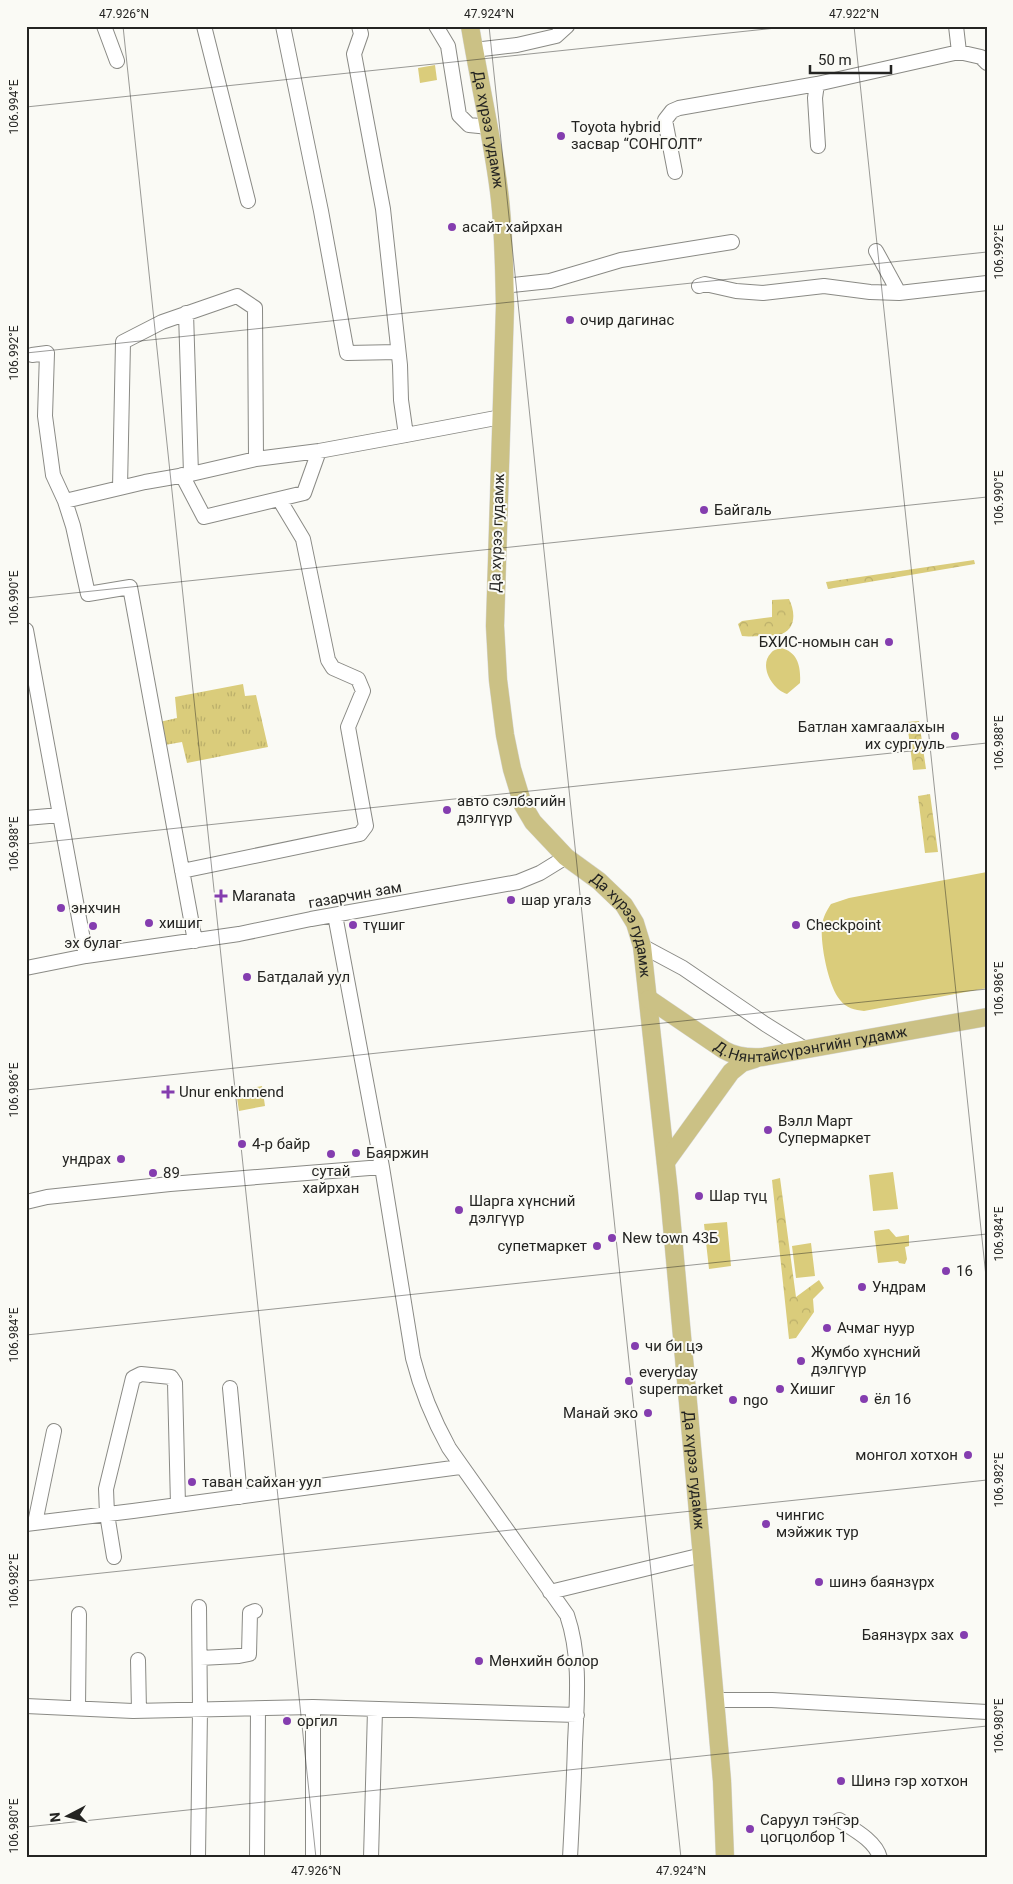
<svg xmlns="http://www.w3.org/2000/svg" width="1013" height="1884" font-family="Roboto,sans-serif">
<defs>
<pattern id="grass-tufts" width="24" height="20" patternUnits="userSpaceOnUse" patternTransform="scale(1.25)"><rect width="24" height="20" fill="#dacc7b"/><path d="M3 7l-1-3M5 7V3M7 7l1-3M15 17l-1-3M17 17v-4M19 17l1-3" fill="none" stroke="#bbaf6a"/></pattern>
<pattern id="forest-crowns" width="20" height="18" patternUnits="userSpaceOnUse" patternTransform="scale(1.25)"><rect width="20" height="18" fill="#dacc7b"/><path d="M2 6a3 3 0 1 1 6 0M12 15a3 3 0 1 1 6 0" fill="none" stroke="#bbaf6a"/></pattern>
</defs>
<rect width="100%" height="100%" fill="#fafaf5"/>
<!-- grass -->
<path fill="url(#grass-tufts)" d="M243,684L245,696L256,695L268,747L187,763L182,742L159,746L155,723L177,718L175,697Z"/>
<!-- forest -->
<path fill="url(#forest-crowns)" d="M974,560L975,564L828,589L826,582Z
M789,599C796,613 796,631 778,635C773,636 767,635 762,636C755,636 749,637 742,636L738,624L742,621L772,617V600Z
M919,721L926,769L913,770L907,722Z
M930,794L938,852L925,853L918,796Z
M780,1178L796,1297L819,1280L824,1288L813,1299L814,1312L796,1338L789,1339L772,1180Z"/>
<!-- park -->
<path fill="#dacc7b" d="M435,65L437,80L420,83L418,68Z
M781,648C798,652 801,667 800,683L787,694C773,690 758,666 771,653C773,650 778,649 781,648Z
M987,872V988L864,1011C855,1010 846,1008 840,1000C828,986 820,943 822,925C823,917 827,910 831,904L849,898Z
M262,1086L265,1106L239,1111L236,1091Z
M893,1172L898,1209L873,1211L869,1175Z
M727,1222L731,1266L709,1269L704,1224Z
M889,1229L896,1237L909,1235V1246L905,1247L907,1259L905,1264L899,1263L898,1261L878,1263L874,1231Z
M811,1243L815,1276L796,1278L792,1246Z"/>
<g fill="none" stroke-linecap="round" stroke-linejoin="round">
<!-- minor casing -->
<g stroke="#8a8a85" stroke-width="16">
<path id="minor" d="M104,26L117,61
M204,26L248,201
M283,26L321,211L347,353L398,352
M359,26L361,34L354,54L383,209L400,365L401,400L406,435L501,417
M436,26L448,46L459,115L469,125L489,127
M474,50L517,45L556,36L567,26
M959,52L981,57L987,63
M818,146L815,98L817,84L959,52L956,26
M675,172L665,120L672,111L679,108L817,84
M876,251L899,293L987,283
M504,286L550,281L621,260L732,242
M699,286L705,284L736,291L763,293L824,286L870,292L899,293
M186,313L191,474
M32,355L47,353L45,416L53,475L65,501L145,482L191,474L256,459L319,451L406,435
M182,475L204,517L304,493L319,451
M120,487L123,342L162,322L237,296L255,308L256,459
M65,501L73,526L88,594L130,587L195,941
M26,630L86,956
M26,818L60,815
M182,871L360,834L366,826L348,727L363,691L358,679L333,668L328,660L303,539L279,499
M335,915L382,1167L413,1358C421,1390 433,1419 449,1448L567,1615C581,1656 577,1700 575,1743C574,1781 572,1820 570,1858
M642,946L683,968L765,1024L805,1049
M26,968L86,956L239,934L311,919L518,882L540,873L566,857
M26,1202L47,1197L170,1184L382,1167
M230,1388L240,1497
M35,1523L54,1431
M26,1524L133,1511L460,1467
M114,1557L107,1514L106,1489L133,1378L141,1374L171,1377L175,1383L178,1505
M550,1592L702,1555
M200,1658L239,1656L249,1654L250,1613L255,1611
M138,1660L139,1711
M715,1700H772L987,1712
M26,1706L133,1711L313,1707L577,1715
M313,1707V1858
M78,1708L79,1614
M839,1820C853,1829 876,1841 880,1858
M198,1858L200,1710L199,1607
M257,1858L258,1709
M371,1858L375,1710"/>
</g>
<!-- major casing -->
<g stroke="#d8d8d7" stroke-width="19">
<g id="major">
<path id="s1" d="M470,26C479,81 492,136 499,191C504,229 504,267 505,306L495,626L498,680L505,735L512,769L523,805L533,822L566,857L599,881L624,905L635,923L642,946L669,1193L715,1700L722,1781L725,1858"/>
<path id="s2" d="M649,999L724,1050C736,1057 749,1058 763,1057L987,1017"/>
<path d="M666,1162L731,1072L742,1063L755,1059"/>
</g>
</g>
<!-- minor -->
<use href="#minor" stroke="#fff" stroke-width="14"/>
<!-- major -->
<use href="#major" stroke="#cbc185" stroke-width="18"/>
</g>
<!-- ticks -->
<path fill="none" stroke="#242422" stroke-width="1" stroke-opacity="0.45" d="M123,26L316,1858M489,26L681,1858M854,26L987,1286M26,107L795,26M26,353L987,252M26,598L987,497M26,844L987,743M26,1090L987,989M26,1335L987,1234M26,1581L987,1480M26,1827L987,1726"/>
<!-- markers -->
<g fill="#843daf" stroke="#fafaf5" stroke-width="2">
<circle cx="561" cy="136" r="5"/>
<circle cx="452" cy="227" r="5"/>
<circle cx="570" cy="320" r="5"/>
<circle cx="704" cy="510" r="5"/>
<circle cx="889" cy="642" r="5"/>
<circle cx="955" cy="736" r="5"/>
<circle cx="447" cy="810" r="5"/>
<path d="M218.5 888.5h5v5h5v5h-5v5h-5v-5h-5v-5h5z"/>
<circle cx="511" cy="900" r="5"/>
<circle cx="61" cy="908" r="5"/>
<circle cx="149" cy="923" r="5"/>
<circle cx="353" cy="925" r="5"/>
<circle cx="796" cy="925" r="5"/>
<circle cx="93" cy="926" r="5"/>
<circle cx="247" cy="977" r="5"/>
<path d="M165.5 1084.5h5v5h5v5h-5v5h-5v-5h-5v-5h5z"/>
<circle cx="768" cy="1130" r="5"/>
<circle cx="242" cy="1144" r="5"/>
<circle cx="356" cy="1153" r="5"/>
<circle cx="331" cy="1154" r="5"/>
<circle cx="121" cy="1159" r="5"/>
<circle cx="153" cy="1173" r="5"/>
<circle cx="699" cy="1196" r="5"/>
<circle cx="459" cy="1210" r="5"/>
<circle cx="612" cy="1238" r="5"/>
<circle cx="597" cy="1246" r="5"/>
<circle cx="946" cy="1271" r="5"/>
<circle cx="862" cy="1287" r="5"/>
<circle cx="827" cy="1328" r="5"/>
<circle cx="635" cy="1346" r="5"/>
<circle cx="801" cy="1361" r="5"/>
<circle cx="629" cy="1381" r="5"/>
<circle cx="780" cy="1389" r="5"/>
<circle cx="864" cy="1399" r="5"/>
<circle cx="733" cy="1400" r="5"/>
<circle cx="648" cy="1413" r="5"/>
<circle cx="968" cy="1455" r="5"/>
<circle cx="192" cy="1482" r="5"/>
<circle cx="766" cy="1524" r="5"/>
<circle cx="819" cy="1582" r="5"/>
<circle cx="964" cy="1635" r="5"/>
<circle cx="479" cy="1661" r="5"/>
<circle cx="287" cy="1721" r="5"/>
<circle cx="841" cy="1781" r="5"/>
<circle cx="750" cy="1829" r="5"/>
</g>
<g text-anchor="middle" dominant-baseline="central" stroke-width="4" stroke-linejoin="round" paint-order="stroke">
<!-- poi labels -->
<g font-size="15" fill="#242422" stroke="#fafaf5" text-anchor="start">
<text x="571" y="127">Toyota hybrid<tspan x="571" dy="17">засвар “СОНГОЛТ”</tspan></text>
<text x="462" y="227">асайт хайрхан</text>
<text x="580" y="320">очир дагинас</text>
<text x="714" y="510">Байгаль</text>
<text x="879" y="642" text-anchor="end">БХИС-номын сан</text>
<text x="945" y="727" text-anchor="end">Батлан хамгаалахын<tspan x="945" dy="17">их сургууль</tspan></text>
<text x="457" y="801">авто сэлбэгийн<tspan x="457" dy="17">дэлгүүр</tspan></text>
<text x="232" y="896">Maranata</text>
<text x="521" y="900">шар угалз</text>
<text x="71" y="908">энхчин</text>
<text x="159" y="923">хишиг</text>
<text x="363" y="925">түшиг</text>
<text x="806" y="925">Checkpoint</text>
<text x="93" y="943" text-anchor="middle">эх булаг</text>
<text x="257" y="977">Батдалай уул</text>
<text x="179" y="1092">Unur enkhmend</text>
<text x="778" y="1121">Вэлл Март<tspan x="778" dy="17">Супермаркет</tspan></text>
<text x="252" y="1144">4-р байр</text>
<text x="366" y="1153">Баяржин</text>
<text x="111" y="1159" text-anchor="end">ундрах</text>
<text x="331" y="1171" text-anchor="middle">сутай<tspan x="331" dy="17">хайрхан</tspan></text>
<text x="163" y="1173">89</text>
<text x="709" y="1196">Шар түц</text>
<text x="469" y="1201">Шарга хүнсний<tspan x="469" dy="17">дэлгүүр</tspan></text>
<text x="622" y="1238">New town 43Б</text>
<text x="587" y="1246" text-anchor="end">супетмаркет</text>
<text x="956" y="1271">16</text>
<text x="872" y="1287">Ундрам</text>
<text x="837" y="1328">Ачмаг нуур</text>
<text x="645" y="1346">чи би цэ</text>
<text x="811" y="1352">Жумбо хүнсний<tspan x="811" dy="17">дэлгүүр</tspan></text>
<text x="639" y="1372">everyday<tspan x="639" dy="17">supermarket</tspan></text>
<text x="790" y="1389">Хишиг</text>
<text x="874" y="1399">ёл 16</text>
<text x="743" y="1400">ngo</text>
<text x="638" y="1413" text-anchor="end">Манай эко</text>
<text x="958" y="1455" text-anchor="end">монгол хотхон</text>
<text x="202" y="1482">таван сайхан уул</text>
<text x="776" y="1515">чингис<tspan x="776" dy="17">мэйжик тур</tspan></text>
<text x="829" y="1582">шинэ баянзүрх</text>
<text x="954" y="1635" text-anchor="end">Баянзүрх зах</text>
<text x="489" y="1661">Мөнхийн болор</text>
<text x="297" y="1721">оргил</text>
<text x="851" y="1781">Шинэ гэр хотхон</text>
<text x="760" y="1820">Саруул тэнгэр<tspan x="760" dy="17">цогцолбор 1</tspan></text>
</g>
<!-- street labels -->
<g font-size="15" fill="#242422" stroke="#fafaf5">
<text stroke="none"><textPath href="#s1" startOffset="105">Да хүрээ гудамж</textPath></text>
<text transform="translate(497 533) rotate(-88)">Да хүрээ гудамж</text>
<text transform="translate(355 895) rotate(-10)">газарчин зам</text>
<text stroke="none"><textPath href="#s1" startOffset="945">Да хүрээ гудамж</textPath></text>
<text stroke="none"><textPath href="#s2" startOffset="179">Д.Нянтайсүрэнгийн гудамж</textPath></text>
<text stroke="none"><textPath href="#s1" startOffset="1500">Да хүрээ гудамж</textPath></text>
</g>
</g>
<!-- border -->
<rect width="1013" height="1884" fill="none" stroke="#fafaf5" stroke-width="55"/>
<!-- north arrow -->
<g transform="translate(68 1816) rotate(264)" stroke="#fafaf5" stroke-width="4" paint-order="stroke">
<path d="M0-4L9 19L0 12L-9 19Z" fill="#242422"/>
<text y="-8" font-size="14" font-weight="bold" text-anchor="middle" fill="#242422">N</text>
</g>
<!-- scale -->
<path d="M810 65v8h81v-8" fill="none" stroke="#242422" stroke-width="2.5"/>
<text x="818" y="65" font-size="15" fill="#242422" stroke="#fafaf5" stroke-width="4" paint-order="stroke">50 m</text>
<rect x="28" y="28" width="958" height="1828" fill="none" stroke="#242422" stroke-width="2"/>
<g font-size="12" text-anchor="middle" fill="#242422">
<text x="124" y="18">47.926°N</text>
<text x="489" y="18">47.924°N</text>
<text x="854" y="18">47.922°N</text>
<text transform="translate(14 107) rotate(-90)" y="4">106.994°E</text>
<text transform="translate(999 252) rotate(-90)" y="4">106.992°E</text>
<text transform="translate(14 353) rotate(-90)" y="4">106.992°E</text>
<text transform="translate(999 498) rotate(-90)" y="4">106.990°E</text>
<text transform="translate(14 598) rotate(-90)" y="4">106.990°E</text>
<text transform="translate(999 743) rotate(-90)" y="4">106.988°E</text>
<text transform="translate(14 844) rotate(-90)" y="4">106.988°E</text>
<text transform="translate(999 989) rotate(-90)" y="4">106.986°E</text>
<text transform="translate(14 1090) rotate(-90)" y="4">106.986°E</text>
<text transform="translate(999 1234) rotate(-90)" y="4">106.984°E</text>
<text transform="translate(14 1335) rotate(-90)" y="4">106.984°E</text>
<text transform="translate(999 1480) rotate(-90)" y="4">106.982°E</text>
<text transform="translate(14 1581) rotate(-90)" y="4">106.982°E</text>
<text transform="translate(999 1726) rotate(-90)" y="4">106.980°E</text>
<text transform="translate(14 1826) rotate(-90)" y="4">106.980°E</text>
<text x="316" y="1875">47.926°N</text>
<text x="681" y="1875">47.924°N</text>
</g>
</svg>
